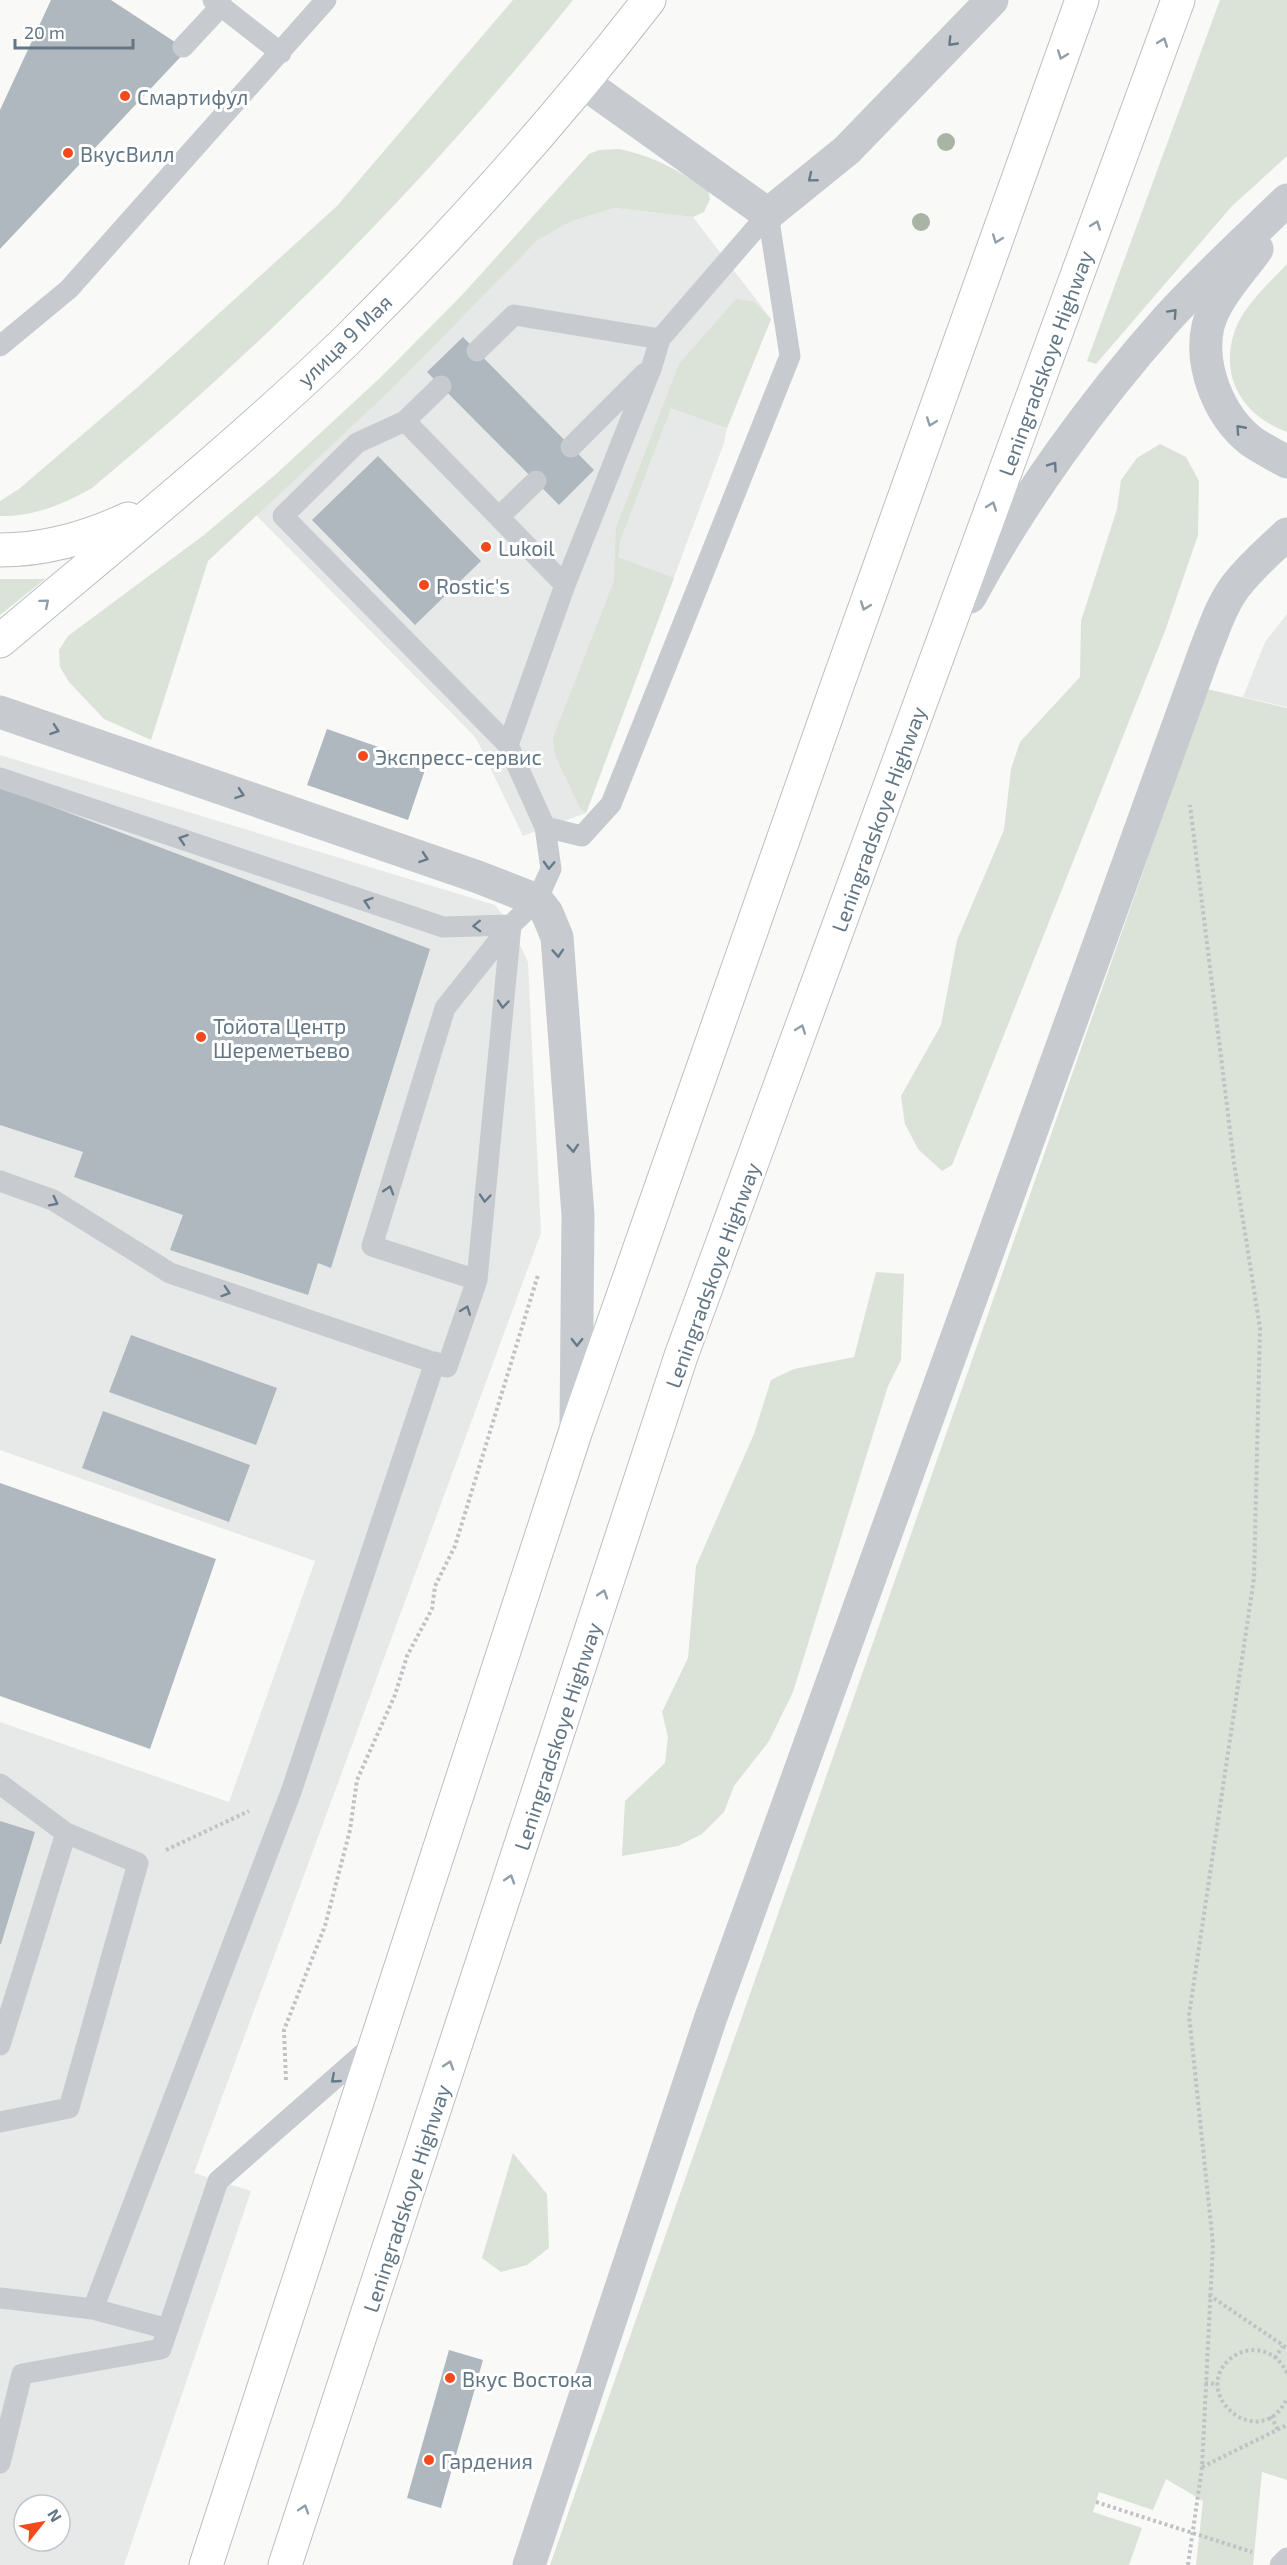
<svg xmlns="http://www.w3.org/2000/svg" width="1287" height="2565" font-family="'Exo 2',sans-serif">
<rect width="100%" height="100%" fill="#f9f9f7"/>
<!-- built -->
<path fill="#e7e8e8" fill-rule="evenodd" d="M615,208L693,217L771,319L727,428L724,443L586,813L523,836L476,738L256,515L395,386L538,240L572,221Z
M1287,614V707L1243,697L1265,642Z
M0,755L495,905L511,925L528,962L541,1233L194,2173L251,2191L124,2565H0V1722L229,1802L315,1561L0,1450ZM24,2505H60V2541H24Z"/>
<!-- green -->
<path fill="#dbe2d7" d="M513,0H573C428,180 270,341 92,488C64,504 33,517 0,516V501L19,489L139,386L337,206Z
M1220,0H1287V156L1232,206L1096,364L1087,361Z
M619,149C657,157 676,170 708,190L710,199L704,212L693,217L615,208L572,221L538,240L395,386L208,561L151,740L104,719L69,682L60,667L59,650L68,636L204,535L275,475L381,377L463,294L589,154L599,150Z
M1287,264V432C1242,415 1219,377 1235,330C1244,306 1270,282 1287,264Z
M736,299L754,302L771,319L727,428L671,408L620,541L618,557L674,578L586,813L580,808L555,755L553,738L614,581L616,528L679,364Z
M1160,444L1186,457L1199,481L1198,535L1165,631L952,1165L942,1171L918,1149L905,1124L901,1096L941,1025L957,940L1004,830L1011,769L1020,742L1080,677L1081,621L1117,509L1121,480L1137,458Z
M0,579H45L0,615Z
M1207,689L1287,708V2480L1262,2472L1253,2565H1196L1203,2501L1166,2479L1153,2510L1099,2492L1093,2512L1142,2528L1129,2565H550Z
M876,1272L904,1274L901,1360L888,1386L793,1692L769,1741L734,1786L724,1812L702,1834L678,1846L622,1856L625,1801L665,1763L668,1737L662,1712L688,1658L696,1566L754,1434L771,1380L794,1369L854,1357Z
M513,2153L547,2194L549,2248L527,2265L501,2272L482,2258Z"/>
<!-- building -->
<path fill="#afb8bf" d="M51,0H111L187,50L0,249V110Z
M463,337L594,470L559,505L427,372Z
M378,456L481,561L415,625L312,520Z
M327,729L427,764L408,820L307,785Z
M0,787L430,949L331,1268L318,1263L308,1295L170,1250L183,1215L74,1177L83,1152L0,1125Z
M131,1335L277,1388L256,1445L109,1392Z
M103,1411L250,1465L229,1522L82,1468Z
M0,1483L216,1559L150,1749L0,1696Z
M0,1821L35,1832L1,1944H0Z
M449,2350L483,2360L441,2508L407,2498Z"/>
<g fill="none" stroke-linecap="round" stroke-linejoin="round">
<!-- secondary casing -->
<g stroke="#b9bfc4" stroke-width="35">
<path id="secondary" d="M0,550C46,550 87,538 128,519
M0,641C117,542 237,446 347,340C455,233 556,120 649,0"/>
</g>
<!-- highway casing -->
<g stroke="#bbbfc2" stroke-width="35">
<path id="highway" d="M206,2565L576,1430L837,686L1082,0
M285,2565L681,1356L1178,0"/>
</g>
<!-- path -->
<path stroke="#c0c3c5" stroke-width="4" stroke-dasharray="3 3" stroke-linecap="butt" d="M166,1850L249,1811
M286,2080L284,2030L325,1926L350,1830L357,1780L395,1695L407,1656L432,1609L435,1586L455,1546L538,1275
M1209,2295L1287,2348
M1275,2358L1283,2346
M1287,2373C1281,2360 1270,2351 1255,2350C1245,2350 1237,2353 1230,2359C1188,2395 1262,2455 1287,2398
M1205,2383L1218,2384
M1271,2416L1278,2430
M1202,2467L1287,2425
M1096,2502L1252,2552
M1188,2565L1202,2467L1213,2244L1189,2015L1254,1578L1260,1328L1234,1163L1190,805"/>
<!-- lane -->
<path stroke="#c7cbcf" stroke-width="21" d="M213,0L281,53
M183,47L222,5
M0,346L69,289L326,0
M477,351L514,315L660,339
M441,386L405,421L565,585
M405,421L357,443L283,516L508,745
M571,447L645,373
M499,517L536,481
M0,778L443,927L511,925
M545,827L582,836L611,804L790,356L768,214
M511,925L477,1280L372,1246L445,1008L511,925L537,900L551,869L545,827L508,745L565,585L652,366L660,339L768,214
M0,1181L53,1200L170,1273L447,1367L477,1280
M0,1784L66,1833L0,2045
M0,2122L69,2108L138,1863L66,1833
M0,2298L93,2309L168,2329
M93,2309L291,1792L435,1362
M0,2463L22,2374L161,2349L218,2181L374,2044
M1280,2565L1287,2558"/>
<!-- street -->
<path stroke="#c7cbcf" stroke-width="33" d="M584,83L768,214L847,150L992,0
M1257,249C1241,272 1215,298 1208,326C1199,366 1219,416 1251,441C1262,449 1275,455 1287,462
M970,597C1022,500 1094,401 1167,319C1205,277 1247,239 1287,200
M0,712L478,877L537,900L547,913L557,937L578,1215L576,1424
M529,2565L711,2017L1205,651C1214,629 1221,606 1235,587C1250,567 1269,551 1287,534"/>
<!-- secondary -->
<use href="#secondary" stroke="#fff" stroke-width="33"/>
<!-- highway -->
<use href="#highway" stroke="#fff" stroke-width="33"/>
</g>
<!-- trees -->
<g fill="#a9b4a4">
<circle cx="946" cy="142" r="9"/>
<circle cx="921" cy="222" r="9"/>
</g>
<!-- one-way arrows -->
<defs><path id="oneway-chevron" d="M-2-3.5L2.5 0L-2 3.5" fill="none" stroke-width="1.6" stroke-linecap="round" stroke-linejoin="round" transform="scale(1.5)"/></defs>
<g stroke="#677a89">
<use href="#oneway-chevron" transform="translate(952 42) rotate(134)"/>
<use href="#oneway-chevron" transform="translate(812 178) rotate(141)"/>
<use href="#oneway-chevron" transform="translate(1173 313) rotate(-47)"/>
<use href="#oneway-chevron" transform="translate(1240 429) rotate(-132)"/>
<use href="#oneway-chevron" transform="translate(1053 466) rotate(-55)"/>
<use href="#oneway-chevron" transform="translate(55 730) rotate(19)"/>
<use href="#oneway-chevron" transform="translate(240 794) rotate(19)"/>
<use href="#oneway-chevron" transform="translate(183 839) rotate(-161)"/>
<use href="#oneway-chevron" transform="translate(424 858) rotate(19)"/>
<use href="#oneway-chevron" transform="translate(549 865) rotate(92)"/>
<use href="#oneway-chevron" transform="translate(368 902) rotate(-161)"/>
<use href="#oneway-chevron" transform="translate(477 926) rotate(178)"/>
<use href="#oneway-chevron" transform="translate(558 953) rotate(86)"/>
<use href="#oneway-chevron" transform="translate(503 1004) rotate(95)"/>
<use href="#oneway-chevron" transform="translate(573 1148) rotate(86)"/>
<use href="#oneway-chevron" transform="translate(389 1190) rotate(-73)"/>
<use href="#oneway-chevron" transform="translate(485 1198) rotate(95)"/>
<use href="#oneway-chevron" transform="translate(54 1202) rotate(27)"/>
<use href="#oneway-chevron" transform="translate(226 1292) rotate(18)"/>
<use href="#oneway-chevron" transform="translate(466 1310) rotate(-69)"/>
<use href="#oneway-chevron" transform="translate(577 1342) rotate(90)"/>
<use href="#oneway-chevron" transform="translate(335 2079) rotate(139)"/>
</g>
<g stroke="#919faa">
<use href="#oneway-chevron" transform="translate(1163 42) rotate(-70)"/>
<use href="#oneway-chevron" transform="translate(1062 55) rotate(110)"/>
<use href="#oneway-chevron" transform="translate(1096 225) rotate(-70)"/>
<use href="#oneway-chevron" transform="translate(997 239) rotate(110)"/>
<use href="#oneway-chevron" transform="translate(931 422) rotate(110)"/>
<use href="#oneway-chevron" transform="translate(992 506) rotate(-70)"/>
<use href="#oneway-chevron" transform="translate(45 603) rotate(-40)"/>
<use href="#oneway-chevron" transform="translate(865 606) rotate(110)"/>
<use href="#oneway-chevron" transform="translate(801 1029) rotate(-70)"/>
<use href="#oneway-chevron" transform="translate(603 1594) rotate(-72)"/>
<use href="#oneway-chevron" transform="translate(510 1879) rotate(-72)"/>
<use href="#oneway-chevron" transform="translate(449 2065) rotate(-72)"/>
<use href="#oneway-chevron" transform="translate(304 2509) rotate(-72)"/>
</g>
<!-- markers -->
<g fill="#f4491d" stroke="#fff" stroke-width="2">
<circle cx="125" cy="96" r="6"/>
<circle cx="68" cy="153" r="6"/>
<circle cx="486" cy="547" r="6"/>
<circle cx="424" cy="585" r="6"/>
<circle cx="363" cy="756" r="6"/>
<circle cx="201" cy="1037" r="6"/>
<circle cx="450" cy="2378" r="6"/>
<circle cx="429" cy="2460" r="6"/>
</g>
<g text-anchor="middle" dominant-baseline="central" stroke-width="6" stroke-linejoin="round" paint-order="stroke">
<!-- poi labels -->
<g font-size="21" fill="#627685" stroke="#fff" text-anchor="start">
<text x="137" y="96">Смартифул</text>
<text x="80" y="153">ВкусВилл</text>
<text x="498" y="547">Lukoil</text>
<text x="436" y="585">Rostic's</text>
<text x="375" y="756">Экспресс-сервис</text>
<text x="213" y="1025">Тойота Центр<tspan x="213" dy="24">Шереметьево</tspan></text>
<text x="462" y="2378">Вкус Востока</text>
<text x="441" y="2460">Гардения</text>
</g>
<!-- street labels -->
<g font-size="21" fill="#627685" stroke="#fff">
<text transform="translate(344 340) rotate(-44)">улица 9 Мая</text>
<text transform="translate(1045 363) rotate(-70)">Leningradskoye Highway</text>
<text transform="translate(878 819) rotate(-70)">Leningradskoye Highway</text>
<text transform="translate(712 1275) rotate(-70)">Leningradskoye Highway</text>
<text transform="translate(557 1736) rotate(-72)">Leningradskoye Highway</text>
<text transform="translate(406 2198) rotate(-72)">Leningradskoye Highway</text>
</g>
</g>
<!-- north arrow -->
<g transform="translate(42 2523) rotate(59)"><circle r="28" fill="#ffffff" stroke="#c0c8ce" stroke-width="1.5"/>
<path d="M0-4.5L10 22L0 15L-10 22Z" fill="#f4491d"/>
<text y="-9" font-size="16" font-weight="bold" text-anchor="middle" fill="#627685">N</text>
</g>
<!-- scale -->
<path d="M15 39v9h118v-9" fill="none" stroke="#627685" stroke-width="3"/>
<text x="24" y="39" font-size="18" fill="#627685" stroke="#ffffff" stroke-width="4.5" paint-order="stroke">20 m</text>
</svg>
